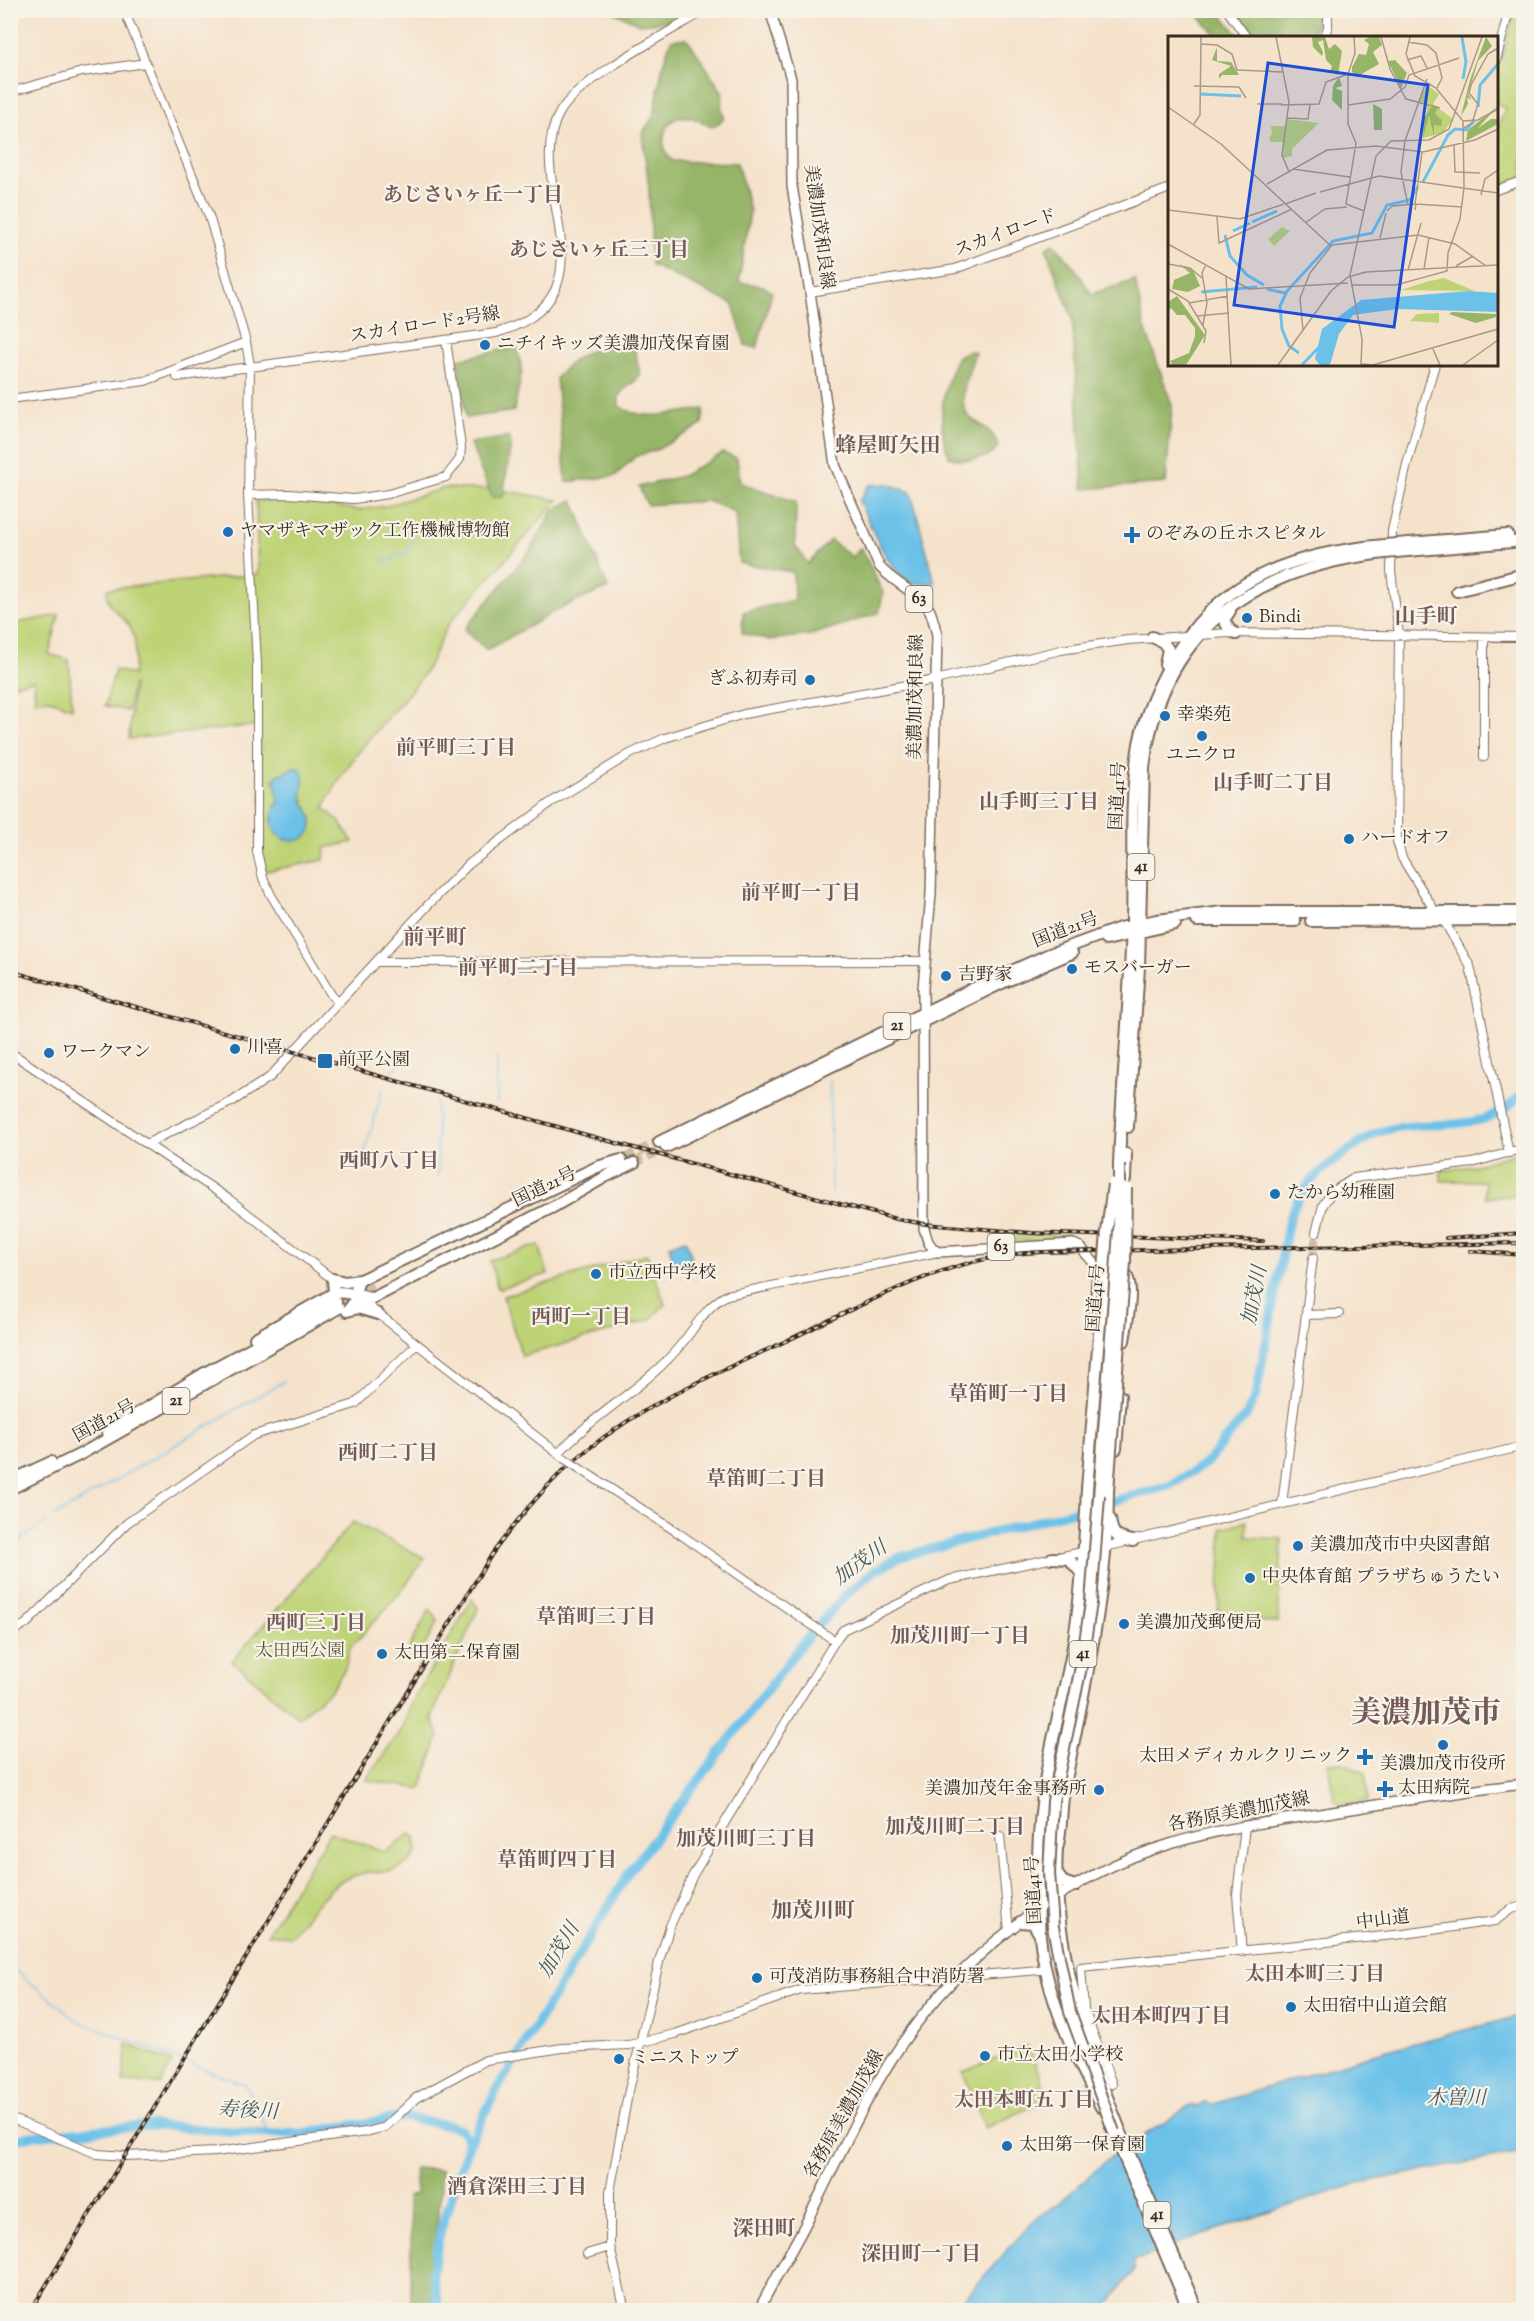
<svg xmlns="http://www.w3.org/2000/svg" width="1534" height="2321" font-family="'Sorts Mill Goudy','Noto Serif JP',serif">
<rect width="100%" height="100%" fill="#f7f3e8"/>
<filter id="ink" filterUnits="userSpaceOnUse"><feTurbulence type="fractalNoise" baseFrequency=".0167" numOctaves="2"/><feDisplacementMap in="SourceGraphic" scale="12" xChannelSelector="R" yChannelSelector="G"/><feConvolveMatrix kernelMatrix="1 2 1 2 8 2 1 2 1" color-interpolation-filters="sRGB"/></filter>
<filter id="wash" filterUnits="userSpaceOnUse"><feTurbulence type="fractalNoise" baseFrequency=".008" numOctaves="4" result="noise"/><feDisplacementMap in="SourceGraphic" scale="24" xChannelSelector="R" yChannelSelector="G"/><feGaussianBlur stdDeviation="1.35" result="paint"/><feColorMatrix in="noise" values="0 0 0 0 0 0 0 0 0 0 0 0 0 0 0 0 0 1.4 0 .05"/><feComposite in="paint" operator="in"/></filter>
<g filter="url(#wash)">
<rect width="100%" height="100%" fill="#f5e2cb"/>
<!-- green -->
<path fill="#bed376" stroke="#7c7e4a" stroke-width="1.5" d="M1514,11H1523V178L1497,187V131L1505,108L1497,104V68L1504,50Z
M444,488L502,490L558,500L451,621C438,639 435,660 421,678C386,723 349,754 324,808L340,822L353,842L325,848L324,860L266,871L262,851L260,725L129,739L133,684L128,711L105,706L115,670L133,675C135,659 139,638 128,624C117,610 107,609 107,589L258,574L256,501L291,499L358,510L386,506Z
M59,615L49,654L69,660L72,708L49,699L35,701L34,680L11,685V624Z
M1523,1151V1196L1485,1197V1181H1441V1171L1477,1165Z
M993,1233L1070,1235L1071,1240L994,1241Z
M539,1245L548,1274L498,1289L490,1260Z
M647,1254L665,1304L650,1320L522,1356L503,1296Z
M1247,1521V1537L1282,1539L1278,1622L1220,1620L1218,1617L1222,1528Z
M353,1522L425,1558L400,1593L350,1648L345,1669L331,1690L298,1717L232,1661Z
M472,1599L478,1608L432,1717L439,1736L421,1789L366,1780L403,1728L410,1705Z
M430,1609L438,1621L420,1654L409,1647Z
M1341,1762L1365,1772L1368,1801L1340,1805L1334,1799L1328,1763Z
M330,1832L385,1852L410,1834L415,1838L417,1852C396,1883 375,1864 346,1879C324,1890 307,1917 291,1936L267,1934Z
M127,2044L172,2062L161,2084L123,2082Z
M1028,2046L1049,2099L985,2128L963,2072Z"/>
<!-- forest -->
<path fill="#96b567" stroke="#687042" stroke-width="1.5" d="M611,11H671L678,20L640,24Z
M1194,11H1218L1240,37H1218Z
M1235,11H1316L1317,20L1311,37H1256Z
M687,38L723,93L721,105L724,117L719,123L712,126C700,124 694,114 681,117C661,121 658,150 673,161L737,163L750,211L739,282L763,286L772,292L757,348L745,345L733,304L651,265L649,188L642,134L654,115L663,64L671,40Z
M1054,243L1077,271L1091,294L1135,280L1144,325L1172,405L1166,483L1083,489L1072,317L1046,248Z
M633,342L640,374C634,389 615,386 619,406C643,423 677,412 704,409L702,425L656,450L636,456L615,476L566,482L556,378C579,350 598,346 633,342Z
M517,347L522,370L514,411L466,418L458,359Z
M969,351L975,352C969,374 951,409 976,422C986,428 995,434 998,446C992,461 962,462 949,457C936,424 942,386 958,356Z
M509,437L511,442L503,497H492L470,443Z
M723,453L737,458L740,483L796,502L795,546L808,564L830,540L852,557L861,548L883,593L879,613L811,635L769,640L742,633L743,612L794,600L793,572L739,563L735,512L707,501L647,505L639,487L682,476Z
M573,500L608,588L561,608L487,650L464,630L529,552L554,509Z
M414,2168L441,2170C443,2218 425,2263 434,2310H413L411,2303V2226L407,2197L416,2194Z"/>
<!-- water -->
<path fill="#6cc1e9" stroke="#547684" stroke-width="1.5" d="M888,484L911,492L935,583C929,583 922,584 916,583C889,578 870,523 859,501L869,485Z
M295,768H299C309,779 299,787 303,799C305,807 312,812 312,821C314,855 251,843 279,801L274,779L278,775Z
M686,1240L692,1259L674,1264L669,1245Z
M1523,2015V2152L1359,2183L1197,2236L1134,2261V2271L1103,2310H954L1036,2218L1058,2204L1112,2156L1190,2106H1197L1204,2102L1214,2104L1384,2051Z"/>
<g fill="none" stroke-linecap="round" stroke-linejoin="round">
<!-- stream -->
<path stroke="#6cc1e9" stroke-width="1.5" d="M382,559L390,562L396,554L405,557L415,537
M497,1055V1102
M341,1061L345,1048
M389,1074L408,1056
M830,1081L831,1192
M436,1102L438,1176
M363,1158L383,1088
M55,1516L284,1381
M10,1547L47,1521
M10,1966L78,2021L246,2085L269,2134"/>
<!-- river -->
<path stroke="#6cc1e9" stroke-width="9" d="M10,2141L31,2136L151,2125L269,2134L304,2133L402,2117L452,2126L461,2130L467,2139V2147
M439,2310L432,2272L441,2229L467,2149L495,2093L629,1872L802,1644L847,1593L874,1571L900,1557L1169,1486L1205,1464L1247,1414L1256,1395L1289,1219C1302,1183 1321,1170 1351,1149C1361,1142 1371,1134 1383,1131C1434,1116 1484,1140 1524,1091"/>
</g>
</g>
<g filter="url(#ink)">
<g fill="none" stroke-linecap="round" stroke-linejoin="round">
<!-- minor-tunnel -->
<path stroke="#d0bda8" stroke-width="8" stroke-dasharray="8 4" stroke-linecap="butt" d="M1313,1258L1316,1233"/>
<!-- highway-tunnel -->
<path stroke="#d0bda8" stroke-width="10" stroke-dasharray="10 5" stroke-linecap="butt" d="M626,1158L659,1142
M634,1163L666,1147
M336,1302L371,1282
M339,1308L374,1290"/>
<!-- minor casing -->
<g stroke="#7c6a5b" stroke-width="10">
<path id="minor" d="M124,10L209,216L246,342L250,366L248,495L257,664V852L263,878L271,895L332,996L339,1003
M1227,10L1247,38
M1324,38L1328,27V10
M1496,61L1509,10
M10,92L82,72L146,63
M1496,190L1524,180
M810,292L955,269L1170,188
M1435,364L1407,464L1392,531L1391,571L1399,635L1397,841L1402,858L1436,913L1444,921L1470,966L1509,1153
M177,377L496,333C623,295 519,184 560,112C579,79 671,31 706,10
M10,399L145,381L246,342
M248,495L289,494L354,499L388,494L446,477L460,459L461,447L446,340
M1484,757V638
M377,962L925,961
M10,1052L230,1200L335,1281
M148,1143L233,1101L270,1077L429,904L469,864L550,803L630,754L665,738L744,714L935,680L1061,650L1128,640L1229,633L1524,637
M1316,1233L1323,1205L1332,1192L1354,1178L1472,1163L1524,1148
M354,1295L565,1459
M1306,1315L1339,1314
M558,1454C595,1412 648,1387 683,1342C697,1325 706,1306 727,1295L938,1252
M1282,1504L1313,1258
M677,1532L835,1641
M1101,1548L1524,1446
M10,1633L26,1624L127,1523L254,1435L355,1404L416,1345
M1000,1836L1009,1931
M1242,1952L1237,1895L1245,1826
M1112,2084L1084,2009L1081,1967L1404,1934L1495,1921L1511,1909L1524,1906
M10,2118L97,2154L125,2156L216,2152L366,2132L385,2127L416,2098L486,2060L562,2048L629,2045L675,2034L801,1990L1040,1970
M587,2254L610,2247
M625,2310L610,2247V2192L627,2099L660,1958L670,1926L693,1875L835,1641L843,1630L949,1580L1087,1551"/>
</g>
<!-- major casing -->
<g stroke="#7c6a5b" stroke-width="12">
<path id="major" d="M770,10L791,79L792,186L810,292L835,465L879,566C892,582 923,596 930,611C933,618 935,627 937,635L931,894L923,988L924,1228C927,1239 928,1246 938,1252L1073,1244L1080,1247L1095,1264
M759,2310C774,2279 793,2249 809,2217C841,2152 872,2082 916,2024C975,1946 1073,1873 1167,1845C1223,1827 1281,1820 1339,1811C1401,1801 1462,1791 1524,1784"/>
</g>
<!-- highway casing -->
<g stroke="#7c6a5b" stroke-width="14">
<path id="highway" d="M1397,544L1508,535
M1396,552L1524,541
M1457,591L1524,574
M1230,611L1224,620L1229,629L1236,634
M1152,637L1163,642L1168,649L1165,664
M1197,921H1295
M1311,921L1524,920
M1106,940L1175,924
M1128,1127L1139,967L1144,768C1160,630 1254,567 1385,553
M659,1142L970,990L1047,955L1120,928L1157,920L1223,912H1524
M666,1147L1002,983L1072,953
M1119,1165C1122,1083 1130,1002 1132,920C1134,866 1129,810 1137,757C1141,723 1154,694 1170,664C1218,578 1292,553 1385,545
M607,1176L634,1163
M1125,1179L1126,1154
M334,1293C347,1290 359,1297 373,1298L555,1206L612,1173
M348,1310C358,1301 353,1290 360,1280L597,1167L621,1160
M347,1311L358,1308L378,1314
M1095,1316L1098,1273L1095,1264C1104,1265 1116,1265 1123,1271C1137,1283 1126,1325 1124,1341
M255,1338L334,1293L333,1279L345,1282L360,1280
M107,1432L203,1374L336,1302
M1116,1449L1120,1396
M10,1481L51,1462
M10,1489L81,1454L339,1308
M1087,1489C1085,1543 1081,1598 1072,1652C1063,1700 1049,1747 1043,1795C1037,1841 1036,1889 1040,1936C1046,1996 1074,2054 1101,2107
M1110,1519C1112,1535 1117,1539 1133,1541
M1052,1558L1069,1559L1082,1574
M1057,1848C1048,1999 1140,2173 1197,2310
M1056,1852C1063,1832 1060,1806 1065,1785C1084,1688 1108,1590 1108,1491
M1057,1874L1063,1882L1075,1886
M1020,1922L1033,1923L1040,1935
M1111,2126L1189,2310"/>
</g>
<!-- minor -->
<use href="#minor" stroke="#fff" stroke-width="8"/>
<!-- major -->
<use href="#major" stroke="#fff" stroke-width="9"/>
<!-- highway -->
<use href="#highway" stroke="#fff" stroke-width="10"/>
<!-- rail casing -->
<g stroke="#3b2a1e" stroke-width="4">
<path id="rail" d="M10,971L583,1134L896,1219L925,1224L1031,1233L1263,1241
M1446,1238L1524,1233
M1470,1251L1524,1255
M31,2310L492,1554C520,1516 550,1479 587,1450C647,1402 717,1373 786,1341C869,1302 949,1255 1042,1252L1524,1243"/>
</g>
<!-- rail -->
<use href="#rail" stroke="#f7f3e8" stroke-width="1.5" stroke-dasharray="4.5" stroke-linecap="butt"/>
<!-- minor-bridge casing -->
<g stroke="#7c6a5b" stroke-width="10" stroke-linecap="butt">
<path id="minor-bridge" d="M565,1459L677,1532"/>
</g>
<!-- highway-bridge casing -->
<g stroke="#7c6a5b" stroke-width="14" stroke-linecap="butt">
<path id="highway-bridge" d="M1385,545L1397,544
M1385,553L1396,552
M1087,1489L1107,1232L1113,1184
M1108,1491L1125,1262L1126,1188
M1114,2132L1070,2012L1053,1927L1049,1873L1053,1801L1081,1667L1091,1603L1119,1231V1165"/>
</g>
<!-- minor-bridge -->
<use href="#minor-bridge" stroke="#fff" stroke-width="8"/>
<!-- highway-bridge -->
<use href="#highway-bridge" stroke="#fff" stroke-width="10"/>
</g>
</g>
<!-- markers -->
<g fill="#1f6fb2" stroke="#f7f3e8" stroke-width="2">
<circle cx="485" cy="345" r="6"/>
<circle cx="228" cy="532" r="6"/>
<path d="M1129 526h6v6h6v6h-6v6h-6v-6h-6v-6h6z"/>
<circle cx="1247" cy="618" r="6"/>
<circle cx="810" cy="680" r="6"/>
<circle cx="1165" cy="716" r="6"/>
<circle cx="1202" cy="736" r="6"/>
<circle cx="1349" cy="839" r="6"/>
<circle cx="1072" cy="969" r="6"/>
<circle cx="946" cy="976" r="6"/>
<circle cx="235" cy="1049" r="6"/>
<circle cx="49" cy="1053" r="6"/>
<rect x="317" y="1053" width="16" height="16" rx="3"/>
<circle cx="1275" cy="1194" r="6"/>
<circle cx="596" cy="1274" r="6"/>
<circle cx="1298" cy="1546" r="6"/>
<circle cx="1250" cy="1578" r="6"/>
<circle cx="1124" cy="1624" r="6"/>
<circle cx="382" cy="1654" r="6"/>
<circle cx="1443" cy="1745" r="6"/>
<path d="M1362 1748h6v6h6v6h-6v6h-6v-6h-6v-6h6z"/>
<path d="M1382 1780h6v6h6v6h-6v6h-6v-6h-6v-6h6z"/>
<circle cx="1099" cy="1790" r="6"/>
<circle cx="757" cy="1978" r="6"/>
<circle cx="1291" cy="2007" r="6"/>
<circle cx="985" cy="2056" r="6"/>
<circle cx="619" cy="2059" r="6"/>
<circle cx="1007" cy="2146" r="6"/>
</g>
<g text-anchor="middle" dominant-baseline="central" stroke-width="4.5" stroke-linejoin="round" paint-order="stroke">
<!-- shield labels -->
<g fill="#f7f3e8" stroke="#73665b" stroke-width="1.5">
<rect x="905.5" y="586" width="27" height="26" rx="4.5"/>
<rect x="1127.5" y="854" width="27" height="26" rx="4.5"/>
<rect x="883.5" y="1013" width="27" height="26" rx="4.5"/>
<rect x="987.5" y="1234" width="27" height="26" rx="4.5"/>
<rect x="162.5" y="1388" width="27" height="26" rx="4.5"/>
<rect x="1069.5" y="1641" width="27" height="26" rx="4.5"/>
<rect x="1143.5" y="2202" width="27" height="26" rx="4.5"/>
</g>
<g font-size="16" font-weight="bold" fill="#3b2a1e">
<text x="919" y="599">63</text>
<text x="1141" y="867">41</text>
<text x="897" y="1026">21</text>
<text x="1001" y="1247">63</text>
<text x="176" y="1401">21</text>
<text x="1083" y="1654">41</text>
<text x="1157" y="2215">41</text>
</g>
<!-- street labels -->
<g font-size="18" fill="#3b2a1e" stroke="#f7f3e8">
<text transform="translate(818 227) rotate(82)">美濃加茂和良線</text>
<text transform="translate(1006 234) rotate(-20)">スカイロード</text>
<text transform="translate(425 326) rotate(-9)">スカイロード2号線</text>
<text transform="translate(917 697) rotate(-89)">美濃加茂和良線</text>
<text transform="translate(1119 796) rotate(-87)">国道41号</text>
<text transform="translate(1066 931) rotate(-21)">国道21号</text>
<text transform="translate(545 1188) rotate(-26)">国道21号</text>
<text transform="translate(1097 1298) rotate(-86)">国道41号</text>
<text transform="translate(105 1422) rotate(-29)">国道21号</text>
<text transform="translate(1239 1813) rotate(-11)">各務原美濃加茂線</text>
<text transform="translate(1035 1890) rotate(-93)">国道41号</text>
<text transform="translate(1383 1921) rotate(-7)">中山道</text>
<text transform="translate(845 2115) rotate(-61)">各務原美濃加茂線</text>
</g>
<!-- poi labels -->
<g font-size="18" fill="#3b2a1e" stroke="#f7f3e8" text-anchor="start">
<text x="497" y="345">ニチイキッズ美濃加茂保育園</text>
<text x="240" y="532">ヤマザキマザック工作機械博物館</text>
<text x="1146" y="535">のぞみの丘ホスピタル</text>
<text x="1259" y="618">Bindi</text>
<text x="798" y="680" text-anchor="end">ぎふ初寿司</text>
<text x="1177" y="716">幸楽苑</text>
<text x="1202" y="756" text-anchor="middle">ユニクロ</text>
<text x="1361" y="839">ハードオフ</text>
<text x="1084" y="969">モスバーガー</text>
<text x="958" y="976">吉野家</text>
<text x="247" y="1049">川喜</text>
<text x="61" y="1053">ワークマン</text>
<text x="338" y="1061">前平公園</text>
<text x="1287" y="1194">たから幼稚園</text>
<text x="608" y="1274">市立西中学校</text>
<text x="1310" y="1546">美濃加茂市中央図書館</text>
<text x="1262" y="1578">中央体育館 プラザちゅうたい</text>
<text x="1136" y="1624">美濃加茂郵便局</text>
<text x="394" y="1654">太田第二保育園</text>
<text x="1352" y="1757" text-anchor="end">太田メディカルクリニック</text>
<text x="1443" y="1765" text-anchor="middle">美濃加茂市役所</text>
<text x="1398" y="1789">太田病院</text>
<text x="1087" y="1790" text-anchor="end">美濃加茂年金事務所</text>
<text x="769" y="1978">可茂消防事務組合中消防署</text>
<text x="1303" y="2007">太田宿中山道会館</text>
<text x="997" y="2056">市立太田小学校</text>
<text x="631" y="2059">ミニストップ</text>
<text x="1019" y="2146">太田第一保育園</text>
</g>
<!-- park labels -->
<g font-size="18" fill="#5c5434" stroke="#f7f3e8">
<text x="300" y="1652">太田西公園</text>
</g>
<!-- neighbourhood labels -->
<g font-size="20" font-weight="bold" fill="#755a59" stroke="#f7f3e8">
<text x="473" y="196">あじさいヶ丘一丁目</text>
<text x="599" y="251">あじさいヶ丘三丁目</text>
<text x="456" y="749">前平町三丁目</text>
<text x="1273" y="784">山手町二丁目</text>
<text x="1039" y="803">山手町三丁目</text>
<text x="801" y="894">前平町一丁目</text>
<text x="518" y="969">前平町二丁目</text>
<text x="389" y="1162">西町八丁目</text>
<text x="581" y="1318">西町一丁目</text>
<text x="1008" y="1395">草笛町一丁目</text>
<text x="388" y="1454">西町二丁目</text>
<text x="766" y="1480">草笛町二丁目</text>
<text x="596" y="1618">草笛町三丁目</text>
<text x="316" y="1624">西町三丁目</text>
<text x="960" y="1637">加茂川町一丁目</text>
<text x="955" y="1828">加茂川町二丁目</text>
<text x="746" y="1840">加茂川町三丁目</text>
<text x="557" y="1861">草笛町四丁目</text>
<text x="1315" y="1975">太田本町三丁目</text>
<text x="1161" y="2017">太田本町四丁目</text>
<text x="1024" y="2101">太田本町五丁目</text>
<text x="517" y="2188">酒倉深田三丁目</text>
<text x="921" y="2255">深田町一丁目</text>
</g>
<!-- water labels -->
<g font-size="20" font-style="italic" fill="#4a575b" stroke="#f7f3e8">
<text transform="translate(1256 1296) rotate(-79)">加茂川</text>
<text transform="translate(861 1564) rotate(-36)">加茂川</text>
<text transform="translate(560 1951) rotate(-59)">加茂川</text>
<text x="1456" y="2099">木曽川</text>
<text transform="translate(248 2112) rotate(3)">寿後川</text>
</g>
<!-- quarter labels -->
<g font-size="21" font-weight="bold" fill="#755a59" stroke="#f7f3e8">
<text x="888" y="447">蜂屋町矢田</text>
<text x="1426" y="618">山手町</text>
<text x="435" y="939">前平町</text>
<text x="813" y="1912">加茂川町</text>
<text x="764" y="2230">深田町</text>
</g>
<!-- town labels -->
<g font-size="30" font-weight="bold" fill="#755a59" stroke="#f7f3e8">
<text x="1426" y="1714">美濃加茂市</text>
</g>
</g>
<!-- overview -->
<g transform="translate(1168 36)">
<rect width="330" height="330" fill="#f5e2cb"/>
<path d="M259,49L271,58L265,68L285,83L275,97L255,102L259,72L258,67L250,65ZM119,83L151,87L124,113V120L115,122L116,106H103L101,102L104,98L103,90H118ZM114,191L122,195L106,210L100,203ZM276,242L307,255L233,254L258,246ZM271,277V287L242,285L249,278Z" fill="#bed376"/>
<path d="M144,1H157L161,13L167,8L174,15L170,39L162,35L164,30L158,24L155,4L150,6L155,16L154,20L145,11ZM202,1H211L214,9L205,16L211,28L190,40L184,36V31L191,18L198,19L201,8L196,4ZM318,1L324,10L310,25L300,58L303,63L299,62L300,68L293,80L302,44ZM49,11V25L63,26L71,39H54L51,43V38L63,30L44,24ZM227,24L239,37L233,53L220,25ZM171,41L174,50L167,52L174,55V74L164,64L165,50ZM205,68L214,73V94H206ZM265,69L270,71L267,78L274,84L273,90L266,89V101L261,79L255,103L256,82ZM330,70L310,92L323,83H330V88L298,105L300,94ZM11,228L25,234L32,250L20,256L4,253L6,244L22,237ZM9,260L37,299L18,329H2L4,326H0L21,317L27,300V292L17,279H9L3,272L0,276V266ZM284,276L328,278V281L308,287L281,278Z" fill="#96b567"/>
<path d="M300,255L330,257V276L229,273L185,279L171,298L162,329H152L147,323L154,293L193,264Z" fill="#6cc1e9"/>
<path fill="none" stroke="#6cc1e9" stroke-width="3" d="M294,1L298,26L295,43M32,58L73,60M310,71L312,49L330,28M255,146L280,99L287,93L298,94L307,84M84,186L109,175M65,195L82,187M57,199L62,220L79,239L96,249M99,253L117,257M33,256L89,251M131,317L121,310L114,293L112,270L119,255L165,205L204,197L219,169L242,164L250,151M134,329L152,310"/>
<path fill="none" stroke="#ab9886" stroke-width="1.5" d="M108,1L121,66L114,119L121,136M186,1L187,17L180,38V88L188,107L178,168L196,175M213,1L222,33L238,63L272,72M242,1L238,18L247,40L268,52L295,85L296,151M240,6L259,9L268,17L274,42L269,52M33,8L49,9L64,18L69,34L114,36M239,24L253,20L259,32M26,50L71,51L78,62M89,68H114M113,69L151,68L158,46L180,38M180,69L222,63L237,51L241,39L291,22M0,71L53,108L163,210M119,82L140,83L142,69M295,85L310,84L330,73M26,88L32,79L33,1M296,92L304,87L310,68L301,57L303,49L320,18L330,12M286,108L287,136L312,137M125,133L182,141M99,148L159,114L208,110L255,116L307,104L330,93M152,156L211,140L330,157M313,159L317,143L330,134M117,168L148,157M240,169L233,136L237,105L259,43M0,174L72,183L116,168M247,174L248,168L294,171M219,175L224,170L247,168L254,116M49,181L51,207L124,173M137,187L157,173L179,171M212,202L218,177M0,208L81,253L180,247M0,228L22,232L34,242M288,230L305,220M256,233L261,201M240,234L253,187M58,241L63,329M184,249H228L279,235L280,217L292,183L296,152M0,253L20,265L38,295L36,307M21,267L60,260M29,280L61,277M35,289L39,267L34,237L38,228M135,294L132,262L142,237L164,209L250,199L287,208L318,230M264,311L272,329M193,328L205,329L330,293M110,329L163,255L180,241L198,236L330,229M193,329L194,303L182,239L208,120L223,105L261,104L281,93L314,1M295,329L330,304"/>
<path fill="#1d4ed8" fill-opacity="0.15" stroke="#1d4ed8" stroke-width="3" d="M100,27L260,49L226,291L66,269Z"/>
<rect width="330" height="330" fill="none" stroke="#3b2a1e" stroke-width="3"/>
</g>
<!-- margin -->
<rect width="1534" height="2321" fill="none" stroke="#f7f3e8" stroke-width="36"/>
</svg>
